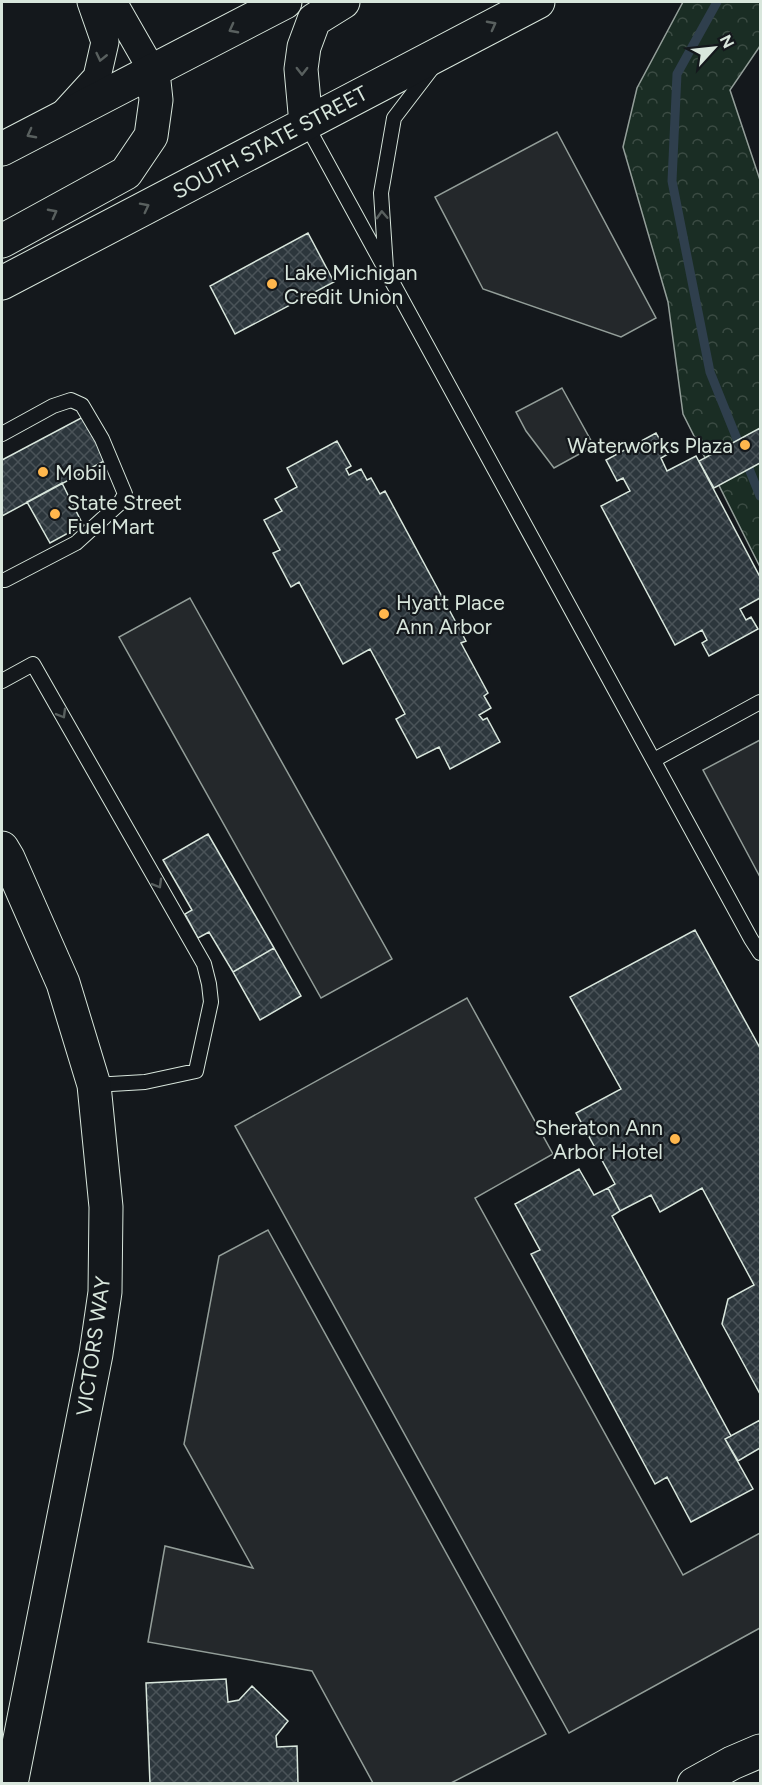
<svg xmlns="http://www.w3.org/2000/svg" width="762" height="1785" font-family="Figtree,sans-serif">
<defs>
<pattern id="forest-crowns" width="20" height="18" patternUnits="userSpaceOnUse" patternTransform="scale(1.5)"><rect width="20" height="18" fill="#1a2d24"/><path d="M2 6a3 3 0 1 1 6 0M12 15a3 3 0 1 1 6 0" fill="none" stroke="#3b4b43"/></pattern>
<pattern id="building-cross-hatch" width="8" height="8" patternUnits="userSpaceOnUse" patternTransform="scale(1.5)"><rect width="8" height="8" fill="#2c363c"/><path d="M0 0l8 8M0 8l8-8" fill="none" stroke="#4a5358"/></pattern>
</defs>
<rect width="100%" height="100%" fill="#14181c"/>
<!-- forest -->
<path fill="url(#forest-crowns)" stroke="#939e99" stroke-width="1.5" d="M683,2H760V46L730,90L760,180V567L683,414L668,302L623,147L637,88Z"/>
<!-- parking -->
<path fill="#24282b" stroke="#939e99" stroke-width="1.5" d="M557,132L656,318L621,337L483,289L435,197Z
M562,388L594,446L554,468L526,431L516,412Z
M190,598L392,959L321,998L119,637Z
M760,740V877L703,770Z
M467,998L553,1154L475,1198L683,1575L760,1533V1628L569,1733L235,1126Z
M268,1230L546,1734L451,1783H373L312,1671L148,1642L165,1546L253,1568L184,1444L219,1256Z"/>
<g fill="none" stroke-linecap="round" stroke-linejoin="round">
<!-- stream -->
<path stroke="#2f3f4d" stroke-width="9" d="M717,2L677,74L672,181L710,372L760,496"/>
</g>
<!-- building -->
<path fill="url(#building-cross-hatch)" stroke="#d8e6dc" stroke-width="1.5" d="M308,233L334,282L235,334L210,286Z
M83,417L106,460L2,516V460Z
M760,428V463L714,488L699,461Z
M656,433L668,454L661,458L667,471L696,456L760,577V598L740,609L746,620L751,617L758,629L709,656L702,643L707,640L702,630L675,645L601,506L630,491L623,478L617,481L606,460Z
M337,441L351,466L346,469L349,475L361,469L367,480L371,478L380,494L385,491L466,641L461,643L488,693L484,696L491,708L479,715L483,720L487,718L500,742L450,769L439,747L417,758L396,719L405,714L370,649L343,664L299,582L291,587L273,553L280,550L264,520L282,511L275,499L297,487L287,468Z
M62,483L83,525L50,543L27,502Z
M208,834L274,948L233,972L209,932L198,938L185,914L192,910L163,860Z
M695,930L760,1048V1394L722,1324L728,1299L754,1285L702,1188L660,1212L651,1195L620,1211L608,1188L615,1184L576,1113L621,1089L570,997Z
M274,948L301,996L260,1020L233,972Z
M579,1169L594,1195L608,1188L620,1211L612,1216L731,1436L725,1439L753,1489L691,1522L667,1477L655,1484L531,1254L540,1250L515,1204Z
M760,1420V1448L738,1461L725,1439Z
M226,1679L228,1702L239,1700L252,1686L288,1721L276,1736L277,1747L297,1746L298,1784H150L146,1683Z"/>
<g fill="none" stroke-linecap="round" stroke-linejoin="round">
<!-- service casing -->
<g stroke="#d8e6dc" stroke-width="16">
<path id="service" d="M306,124L751,939L760,953
M386,268L381,193L394,118L433,67
M2,434L53,406L71,400L82,405L102,439L125,494L120,503L76,543L5,580H2
M2,681L33,664L204,964L209,984L211,1002L196,1071L145,1082L94,1085
M654,760L760,702"/>
</g>
<!-- minor casing -->
<g stroke="#d8e6dc" stroke-width="29">
<path id="minor" d="M113,2L153,72
M66,111L97,77L105,42L91,2"/>
</g>
<!-- tertiary casing -->
<g stroke="#d8e6dc" stroke-width="35">
<path id="tertiary" d="M2,848L8,858L63,983L94,1085L106,1207L105,1292L96,1354L11,1784
M694,1784L732,1763L760,1751"/>
</g>
<!-- secondary casing -->
<g stroke="#d8e6dc" stroke-width="35">
<path id="secondary" d="M306,124L301,69L304,47L314,20L343,2
M2,149L285,2
M2,241L126,173L151,136L156,100L153,72
M2,283L538,2"/>
</g>
<!-- service -->
<use href="#service" stroke="#14181c" stroke-width="14"/>
<!-- minor -->
<use href="#minor" stroke="#14181c" stroke-width="27"/>
<!-- tertiary -->
<use href="#tertiary" stroke="#14181c" stroke-width="33"/>
<!-- secondary -->
<use href="#secondary" stroke="#14181c" stroke-width="33"/>
</g>
<!-- one-way arrows -->
<defs><path id="oneway-chevron" d="M-2-3.5L2.5 0L-2 3.5" fill="none" stroke-width="1.6" stroke-linecap="round" stroke-linejoin="round" transform="scale(1.5)"/></defs>
<g stroke="#59605f">
<use href="#oneway-chevron" transform="translate(492 25) rotate(-28)"/>
<use href="#oneway-chevron" transform="translate(233 29) rotate(152)"/>
<use href="#oneway-chevron" transform="translate(101 57) rotate(103)"/>
<use href="#oneway-chevron" transform="translate(302 71) rotate(90)"/>
<use href="#oneway-chevron" transform="translate(31 134) rotate(152)"/>
<use href="#oneway-chevron" transform="translate(145 207) rotate(-27)"/>
<use href="#oneway-chevron" transform="translate(53 213) rotate(-28)"/>
<use href="#oneway-chevron" transform="translate(382 215) rotate(-93)"/>
<use href="#oneway-chevron" transform="translate(62 714) rotate(60)"/>
<use href="#oneway-chevron" transform="translate(158 884) rotate(60)"/>
</g>
<!-- markers -->
<g fill="#ffb74d" stroke="#14181c" stroke-width="2">
<circle cx="272" cy="284" r="6"/>
<circle cx="745" cy="445" r="6"/>
<circle cx="43" cy="472" r="6"/>
<circle cx="55" cy="514" r="6"/>
<circle cx="384" cy="614" r="6"/>
<circle cx="675" cy="1139" r="6"/>
</g>
<g text-anchor="middle" dominant-baseline="central" stroke-width="4.5" stroke-linejoin="round" paint-order="stroke">
<!-- street labels -->
<g font-size="21" fill="#d8e6dc" stroke="#14181c">
<text transform="translate(270 142) rotate(-28)">SOUTH STATE STREET</text>
<text transform="translate(93 1346) rotate(-82)">VICTORS WAY</text>
</g>
<!-- poi labels -->
<g font-size="21" fill="#d8e6dc" stroke="#14181c" text-anchor="start">
<text x="284" y="272">Lake Michigan<tspan x="284" dy="24">Credit Union</tspan></text>
<text x="733" y="445" text-anchor="end">Waterworks Plaza</text>
<text x="55" y="472">Mobil</text>
<text x="67" y="502">State Street<tspan x="67" dy="24">Fuel Mart</tspan></text>
<text x="396" y="602">Hyatt Place<tspan x="396" dy="24">Ann Arbor</tspan></text>
<text x="663" y="1127" text-anchor="end">Sheraton Ann<tspan x="663" dy="24">Arbor Hotel</tspan></text>
</g>
</g>
<!-- border -->
<rect width="762" height="1785" fill="none" stroke="#d8e6dc" stroke-width="6"/>
<!-- north arrow -->
<g transform="translate(714 48) rotate(63)" stroke="#14181c" stroke-width="4.5" paint-order="stroke">
<path d="M0-4.5L10 22L0 15L-10 22Z" fill="#d8e6dc"/>
<text y="-9" font-size="16" font-weight="bold" text-anchor="middle" fill="#d8e6dc">N</text>
</g>
</svg>
